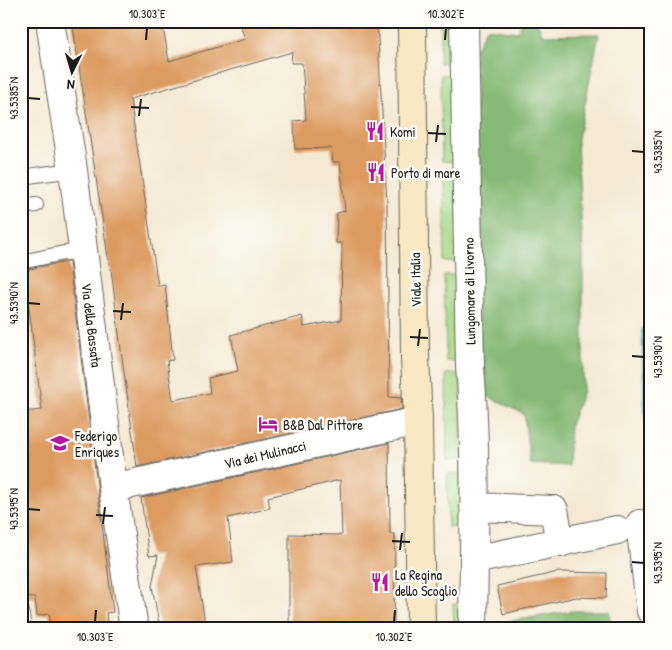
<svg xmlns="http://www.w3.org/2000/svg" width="672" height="650" font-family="'Patrick Hand',sans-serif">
<rect width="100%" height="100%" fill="#fdfcf7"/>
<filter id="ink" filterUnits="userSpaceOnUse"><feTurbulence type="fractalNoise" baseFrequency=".02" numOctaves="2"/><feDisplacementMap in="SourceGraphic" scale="10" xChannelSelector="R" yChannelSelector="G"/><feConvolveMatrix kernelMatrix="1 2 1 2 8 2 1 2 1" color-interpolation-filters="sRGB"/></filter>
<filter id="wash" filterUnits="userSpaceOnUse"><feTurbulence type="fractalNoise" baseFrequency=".0096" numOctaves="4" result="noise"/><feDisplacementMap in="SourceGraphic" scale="20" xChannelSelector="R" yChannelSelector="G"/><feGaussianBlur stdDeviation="1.12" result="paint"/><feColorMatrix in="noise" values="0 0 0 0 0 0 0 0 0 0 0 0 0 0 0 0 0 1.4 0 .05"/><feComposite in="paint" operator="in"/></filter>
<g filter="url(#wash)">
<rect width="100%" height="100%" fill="#f5e9d3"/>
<!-- green -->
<path fill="#a7d988" stroke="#627a52" d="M440,21H455V64L440,63Z
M441,75H456L457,162L442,161Z
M443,175H457L459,262H445Z
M444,275H458L460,361H446Z
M446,374H461L462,460H447Z
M461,473L462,527H448L447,474Z
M453,604H467V629H454Z"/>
<!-- forest -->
<path fill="#85b974" stroke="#506a48" d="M522,21H531L533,24H538L543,35L599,34L577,143L583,254V391L570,425L568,466L530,464L524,414L479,392L475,50L486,28L517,32Z
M572,611H609L611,629H487V625Z"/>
<!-- water -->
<path fill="#4eafcd" stroke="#356674" d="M642,329H651V456H648L644,401Z"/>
<g id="blocks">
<!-- building -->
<path fill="#dd9b61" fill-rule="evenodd" d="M72,21H162L169,61L245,39L239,21H377L387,204L389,397L401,398L402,409L137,467L121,350L111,269L110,270ZM292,52L291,63H302L306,120L294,121L295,149L331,148L333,162H340L345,211L337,213L336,243H342L341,320L304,327L302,316L231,335L238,371L208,378L210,393L173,400L167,361L173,360L165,285L158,286L130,99Z
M65,262H69L113,612L106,613L108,629H51L49,614L37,616L35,598L21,597V412L42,410L24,270Z
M389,443L390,534H395L394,629H289V534L342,535L340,480L268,497L270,508L228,518L233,562L196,567L206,629H160L152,586L158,555L149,556L141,498Z
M558,572L607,573L606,598L576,597L503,614L497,586Z"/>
</g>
</g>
<g filter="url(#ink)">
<use href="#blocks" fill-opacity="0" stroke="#68645c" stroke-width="1"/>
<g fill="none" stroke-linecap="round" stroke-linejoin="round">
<!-- lane casing -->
<g stroke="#68645c" stroke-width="16">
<path id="lane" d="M21,177L73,170
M21,207L36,205
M21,262L64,253L83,252
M21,609L24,629"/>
</g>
<!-- street casing -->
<g stroke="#68645c" stroke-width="30">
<path id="street" d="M50,21L73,170L113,488L134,629
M464,21L470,366C477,454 474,541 473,629
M113,488L418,421
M474,507L554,510L560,543
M640,524L651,611
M474,560L617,530"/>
</g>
<!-- secondary casing -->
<g stroke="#68645c" stroke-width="30">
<path id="secondary" d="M412,21L415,357L418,421L421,629"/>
</g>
<!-- lane -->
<use href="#lane" stroke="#fff" stroke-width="14"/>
<!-- street -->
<use href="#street" stroke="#fff" stroke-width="28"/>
<!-- secondary -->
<use href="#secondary" stroke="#f8e8c3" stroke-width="28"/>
</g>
</g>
<!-- ticks -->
<path fill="none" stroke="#1c1c1c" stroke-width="2" d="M146,40L147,28M445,40L446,28M28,98L40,99M131,107L149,108M139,116L141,99M428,133L446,134M436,142L438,125M632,151L644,152M28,303L40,304M113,311L131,312M121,320L123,303M410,337L428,338M418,346L420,329M632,356L644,357M28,509L40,510M96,515L113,516M103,524L105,507M392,541L410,542M400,550L402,533M632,562L644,563M95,622L96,610M394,622L395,610"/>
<!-- icons -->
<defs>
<g id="restaurant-bare" transform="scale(1.5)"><path d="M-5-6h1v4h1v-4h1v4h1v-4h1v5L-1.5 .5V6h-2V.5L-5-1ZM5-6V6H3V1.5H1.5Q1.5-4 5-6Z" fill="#b5179e" stroke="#fdfcf7" stroke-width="2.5" paint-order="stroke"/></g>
<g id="hotel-bare" transform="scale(1.5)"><path d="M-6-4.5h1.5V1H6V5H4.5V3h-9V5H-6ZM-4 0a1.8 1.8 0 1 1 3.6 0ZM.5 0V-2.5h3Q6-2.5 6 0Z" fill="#b5179e" stroke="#fdfcf7" stroke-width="2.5" paint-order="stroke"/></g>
<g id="school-bare" transform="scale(1.5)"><path d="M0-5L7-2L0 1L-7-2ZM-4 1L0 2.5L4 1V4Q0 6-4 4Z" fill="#b5179e" stroke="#fdfcf7" stroke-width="2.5" paint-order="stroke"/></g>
</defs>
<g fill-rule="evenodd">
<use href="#restaurant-bare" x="375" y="131"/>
<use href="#restaurant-bare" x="376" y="172"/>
<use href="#hotel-bare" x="268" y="424"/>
<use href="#school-bare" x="60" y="443"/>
<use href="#restaurant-bare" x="380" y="582"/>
</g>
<g text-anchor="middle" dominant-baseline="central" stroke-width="5" stroke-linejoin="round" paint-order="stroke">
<!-- poi labels -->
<g font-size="14" fill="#1c1c1c" stroke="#fdfcf7" text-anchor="start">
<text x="390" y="131">Komi</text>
<text x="391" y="172">Porto di mare</text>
<text x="283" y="424">B&amp;B Dal Pittore</text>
<text x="75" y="435">Federigo<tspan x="75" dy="16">Enriques</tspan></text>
<text x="395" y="574">La Regina<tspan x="395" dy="16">dello Scoglio</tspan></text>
</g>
<!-- street labels -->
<g font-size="14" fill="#1c1c1c" stroke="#fdfcf7">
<text transform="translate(415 280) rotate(-91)">Viale Italia</text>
<text transform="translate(469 291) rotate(-91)">Lungomare di Livorno</text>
<text transform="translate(92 325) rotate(83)">Via della Bassata</text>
<text transform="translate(265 454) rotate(-13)">Via dei Mulinacci</text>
</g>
</g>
<!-- margin -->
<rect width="672" height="650" fill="none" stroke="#fdfcf7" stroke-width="55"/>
<!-- north arrow -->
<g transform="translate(72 72) rotate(185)" stroke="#fdfcf7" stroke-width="4" paint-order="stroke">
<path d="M0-4L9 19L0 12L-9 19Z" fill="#1c1c1c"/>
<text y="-8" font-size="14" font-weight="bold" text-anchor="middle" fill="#1c1c1c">N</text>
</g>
<rect x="28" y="28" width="616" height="594" fill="none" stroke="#1c1c1c" stroke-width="2"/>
<g font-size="12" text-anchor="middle" fill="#1c1c1c">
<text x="147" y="18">10.303°E</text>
<text x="446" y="18">10.302°E</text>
<text transform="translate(14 98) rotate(-90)" y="4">43.5385°N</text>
<text transform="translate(658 152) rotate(-90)" y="4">43.5385°N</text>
<text transform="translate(14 303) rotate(-90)" y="4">43.5390°N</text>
<text transform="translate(658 357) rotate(-90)" y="4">43.5390°N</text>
<text transform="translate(14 509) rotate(-90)" y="4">43.5395°N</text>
<text transform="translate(658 563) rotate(-90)" y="4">43.5395°N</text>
<text x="95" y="641">10.303°E</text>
<text x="394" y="641">10.302°E</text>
</g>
</svg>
